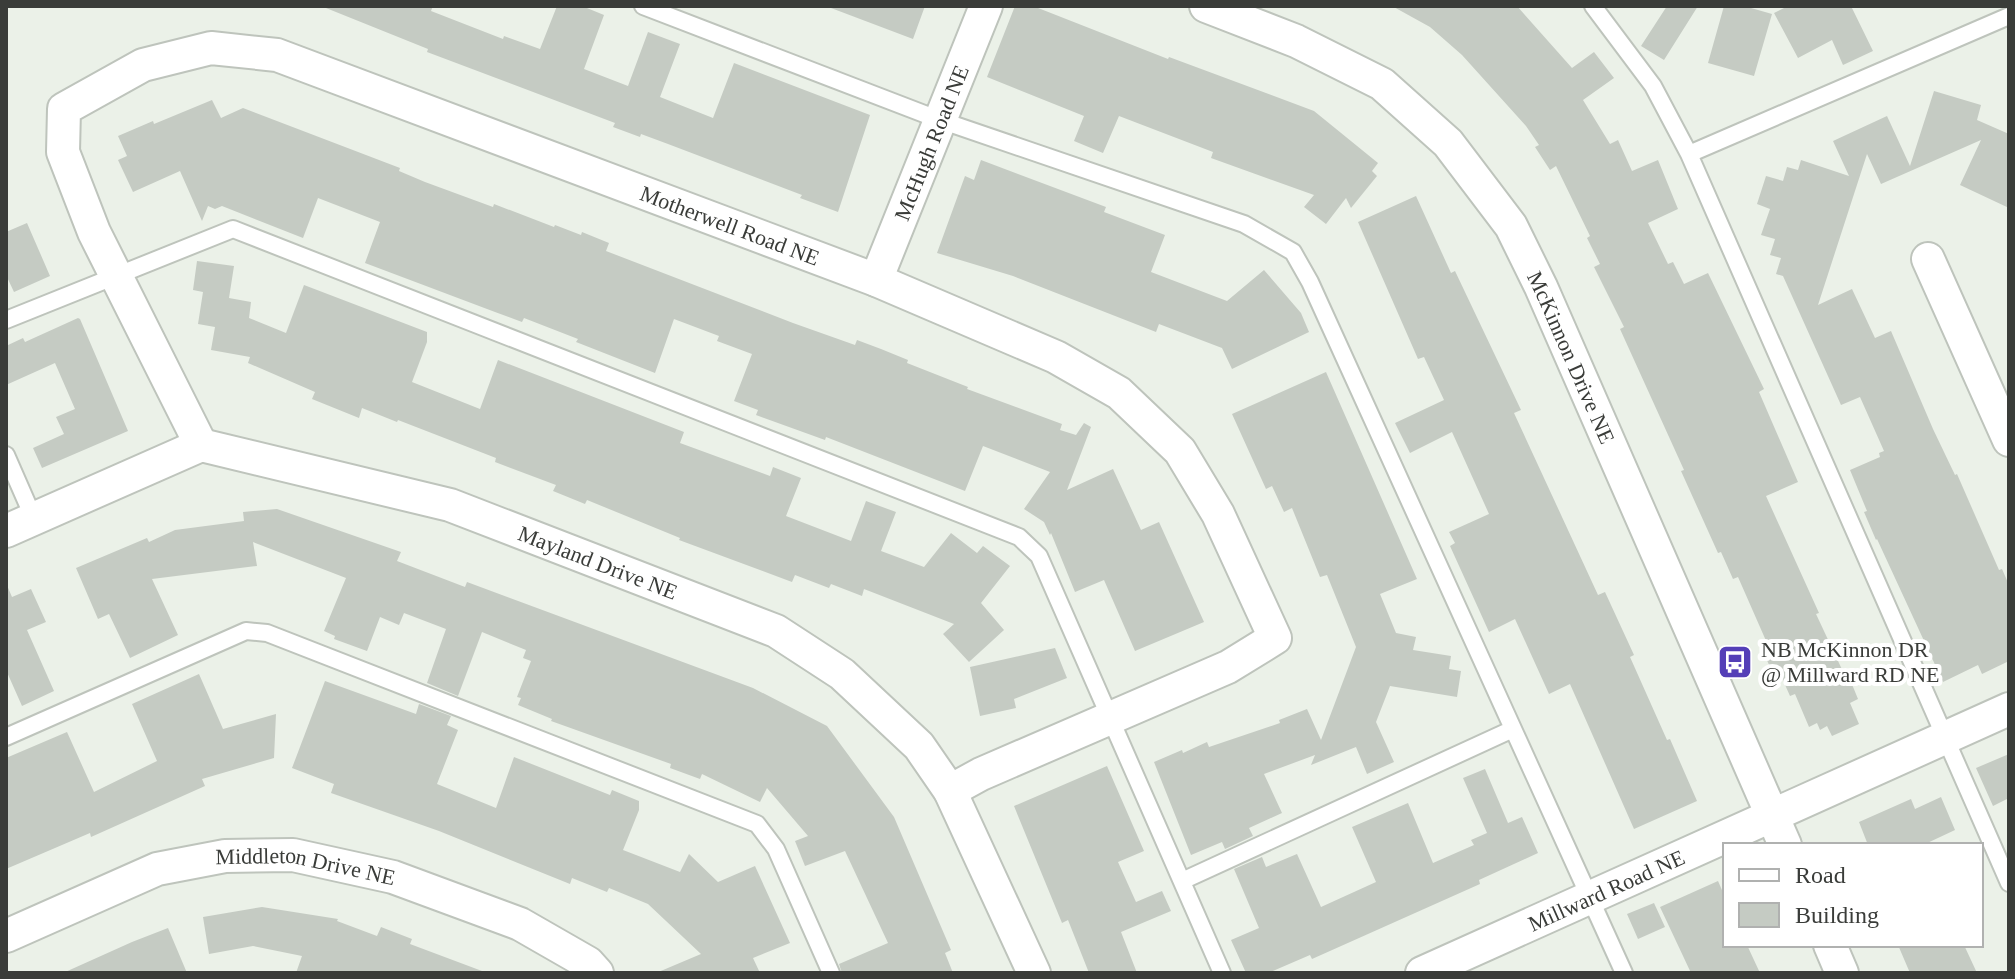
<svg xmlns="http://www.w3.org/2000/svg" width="2015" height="979" font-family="'Times New Roman',serif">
<rect width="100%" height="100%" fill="#ebf1e8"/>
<!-- building -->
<path fill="#c5cbc3" d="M321,6H433L431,11L503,39L504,36L540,49L557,6H582L604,15L584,69L628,86L648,32L680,44L660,97L713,118L734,63L870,115L838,212L800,198L802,195L668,144L641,134L640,137L613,127L615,123L427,52L428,49Z
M832,6H925L913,39L831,8Z
M1015,6H1033L1168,59L1169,57L1314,111L1378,163L1372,171L1377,176L1351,208L1346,198L1326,224L1304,207L1314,195L1211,158L1213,152L1119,116L1103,153L1074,141L1084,116L987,77Z
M1392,6H1517L1572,68L1594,52L1614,78L1583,100L1610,144L1618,140L1632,171L1658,160L1678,209L1648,223L1668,264L1673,262L1684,284L1708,273L1764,389L1759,392L1798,482L1766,496L1819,613L1816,614L1846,678L1849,677L1858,699L1850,703L1859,724L1832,736L1827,726L1820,730L1817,723L1809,727L1795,694L1790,696L1778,669L1772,672L1761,646L1767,643L1738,577L1733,579L1721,552L1718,553L1681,471L1684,470L1620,329L1624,327L1594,267L1600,264L1587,238L1590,236L1556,166L1550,170L1535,147L1539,145L1526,126L1462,55L1430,27Z
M1667,6H1698L1664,60L1641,46Z
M1724,6H1744L1772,14L1754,76L1708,63Z
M1788,6H1851L1873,51L1843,65L1832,40L1798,58L1774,13Z
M1934,91L1981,105L1977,120L2009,134V208L1960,185L1981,140L1881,184L1867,154L1818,305L1852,289L1875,338L1891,331L1933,429L1955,475L1957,474L1999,570L2002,569L2009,585V661L1982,674L1978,665L1943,682L1877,539L1876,540L1864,512L1867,511L1850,470L1880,457L1879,453L1884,451L1860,397L1841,405L1783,276L1776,274L1781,258L1770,255L1775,239L1761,235L1770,209L1757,204L1766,176L1783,181L1787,167L1798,170L1801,160L1849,176L1833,141L1887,116L1910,166Z
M212,100L221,118L243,108L400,168L399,171L425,182L493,207L494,204L554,227L555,225L581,235L582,232L609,243L606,251L793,323L855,345L857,340L881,349L908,360L907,363L968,387L967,389L1062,424L1060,430L1076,435L1084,423L1091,427L1067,490L1113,469L1141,530L1159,522L1204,622L1135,651L1104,580L1075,592L1051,533L1050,535L1044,522L1024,509L1050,472L983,446L965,491L826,437L825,440L756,415L758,410L734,401L752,354L717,341L719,336L674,319L655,373L576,342L578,339L524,318L522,322L495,312L365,263L380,222L318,198L303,238L222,206L215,209L208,206L202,221L180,171L133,192L118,160L127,156L118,136L153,121L154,124Z
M981,160L1106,207L1104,212L1165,235L1151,272L1227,301L1264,270L1301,313L1309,332L1232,369L1222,348L1159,324L1156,332L1013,276L937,253L965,176L974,180Z
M1416,196L1451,273L1455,271L1521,410L1514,413L1598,595L1605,592L1634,655L1630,657L1667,740L1670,739L1697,801L1634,829L1570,684L1549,694L1515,619L1489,632L1475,601L1450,546L1455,543L1449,532L1489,514L1452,432L1410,453L1395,423L1444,400L1424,357L1418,359L1358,222Z
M27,223L50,276L14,292L6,275V232Z
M197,261L234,266L229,298L251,302L249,318L286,333L304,285L427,332V342L412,382L480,409L498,360L684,432L680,443L770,476L773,467L801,478L786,516L851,541L866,501L896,512L881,551L924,567L951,533L977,553L983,546L1010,566L981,603L1004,630L969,662L943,634L954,624L864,589L862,596L831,584L829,588L795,575L792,582L679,540L680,538L587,500L585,504L553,491L556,485L495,462L496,458L398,420L397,422L362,408L359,418L312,399L315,392L248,363L250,357L211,350L215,327L198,324L203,292L193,290Z
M78,318L80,319L128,431L42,468L33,448L64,434L56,417L75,409L55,363L6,385V346L23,338L25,342Z
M1326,372L1417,579L1380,594L1396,633L1416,637L1413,650L1451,656L1449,669L1461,671L1457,697L1390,686L1376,722L1394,762L1367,774L1356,747L1311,765L1315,755L1264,774L1282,813L1249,828L1253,836L1225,849L1222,842L1191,855L1154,762L1182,750L1183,753L1207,742L1209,747L1280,723L1279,720L1307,709L1321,740L1356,647L1327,575L1320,577L1292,508L1284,512L1272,486L1266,489L1232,414Z
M277,509L401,552L397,561L465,587L467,582L753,688L827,726L894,817L951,950L945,953L953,973H842L839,964L888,943L845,851L805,866L795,841L808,836L767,788L760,802L702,774L700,779L670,768L671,764L551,721L552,719L518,705L521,698L517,697L531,661L523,658L526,650L482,632L458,696L427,683L446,629L404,613L399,625L380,617L367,651L334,639L335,636L324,631L346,578L253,542L257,566L152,579L178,635L130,658L109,614L98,619L76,568L147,538L149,542L175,530L244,521L243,512Z
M6,583L12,597L31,589L46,622L27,630L54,691L22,706L6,670Z
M1055,648L1067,678L1014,699L1016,708L980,716L970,667Z
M199,674L223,729L276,714L274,758L202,779L205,786L91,837L90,833L6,869V758L67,732L94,792L157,761L132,704Z
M325,681L416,714L419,704L451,716L447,725L458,730L437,784L496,808L514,757L610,795L612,790L639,801V810L623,850L680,872L689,854L718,882L755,866L790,943L753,958L760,973H656L701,954L648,904L609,888L607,892L572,878L570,884L439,831L331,793L334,784L292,768Z
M2009,754V798L1993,806L1976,768Z
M1107,766L1144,851L1118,862L1136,902L1162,891L1171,911L1121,932L1137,973H1089L1068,920L1062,923L1014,806Z
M1485,769L1508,823L1522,817L1538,853L1479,880L1480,884L1312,959L1310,955L1268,973H1246L1231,940L1259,928L1234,869L1262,857L1266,867L1297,854L1321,907L1376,882L1352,827L1408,803L1433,863L1474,845L1471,840L1487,833L1463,778Z
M1941,797L1955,830L1923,845H1868L1859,822L1911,799L1915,809Z
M1718,881L1725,897V945H1747L1760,973H1691L1660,907Z
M1654,903L1665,927L1638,939L1627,914Z
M262,907L338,919L337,921L377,936L381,927L412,939L410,944L482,971L481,973H296L302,956L253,946L209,954L203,917Z
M168,928L187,973H63L132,942Z
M1898,945H1964L1977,973H1910Z"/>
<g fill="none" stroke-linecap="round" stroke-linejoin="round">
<!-- service casing -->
<g stroke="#bec4bc" stroke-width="20">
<path id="service" d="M643,6L940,120L1244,224L1293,252L1310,282L1624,973
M1593,6L1653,86L1689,154L2009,883
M1689,154L2009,16
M6,320L233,229L1019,537L1039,556L1222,973
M6,455L34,519
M6,737L246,631L267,633L757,824L776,849L831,973
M1182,881L1513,729"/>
</g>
<!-- minor casing -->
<g stroke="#bec4bc" stroke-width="36">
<g id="minor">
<path id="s1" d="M1206,6L1296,41L1382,84L1448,143L1511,226L1541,287L1785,845"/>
<path d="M1928,259L2009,440"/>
<path id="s2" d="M876,280L986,6"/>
<path id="s3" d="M201,445L94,232L63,152L64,109L143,65L211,48L277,55L876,280L1056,357L1119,393L1180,451L1218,514L1275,638L1228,667L981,774L950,791"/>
<path id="s4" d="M6,531L201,445L450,505L776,631L842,674L919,746L950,791L1034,973"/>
<path id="s5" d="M6,936L157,869L225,856L293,855L393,877L520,924L588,963L597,973"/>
<path d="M1830,945L1842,973"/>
<path id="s6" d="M1422,973L2009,709"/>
</g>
</g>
<!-- service -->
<use href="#service" stroke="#fff" stroke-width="16"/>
<!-- minor -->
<use href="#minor" stroke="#fff" stroke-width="32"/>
</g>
<!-- icons -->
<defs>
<g id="bus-square" transform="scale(1.8)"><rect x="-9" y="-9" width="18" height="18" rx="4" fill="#543fb7" stroke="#fff"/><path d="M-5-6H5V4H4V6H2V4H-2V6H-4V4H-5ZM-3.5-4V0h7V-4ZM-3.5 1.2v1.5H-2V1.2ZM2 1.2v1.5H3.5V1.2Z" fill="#fff"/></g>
</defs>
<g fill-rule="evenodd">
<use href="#bus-square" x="1735" y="662"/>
</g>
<g text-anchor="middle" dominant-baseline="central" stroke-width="8" stroke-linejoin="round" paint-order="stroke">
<!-- street labels -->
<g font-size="22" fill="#3a3c39" stroke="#fff">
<text stroke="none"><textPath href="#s2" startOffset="148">McHugh Road NE</textPath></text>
<text stroke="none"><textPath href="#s3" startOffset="1078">Motherwell Road NE</textPath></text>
<text stroke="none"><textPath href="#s1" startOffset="530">McKinnon Drive NE</textPath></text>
<text stroke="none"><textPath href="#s4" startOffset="628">Mayland Drive NE</textPath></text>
<text stroke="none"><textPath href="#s5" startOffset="316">Middleton Drive NE</textPath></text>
<text stroke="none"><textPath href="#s6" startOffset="202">Millward Road NE</textPath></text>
</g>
<!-- poi labels -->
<g font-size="22" fill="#3a3c39" stroke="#fff" text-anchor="start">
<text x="1761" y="649">NB McKinnon DR<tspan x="1761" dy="25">@ Millward RD NE</tspan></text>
</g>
</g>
<!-- border -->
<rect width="2015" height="979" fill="none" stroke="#3a3c39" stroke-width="16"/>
<!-- legend -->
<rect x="1723" y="843" width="260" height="104" fill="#ffffff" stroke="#b0b1b0" stroke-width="2"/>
<rect x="1739" y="869" width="40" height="12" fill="#ffffff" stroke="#b0b1b0" stroke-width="2"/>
<text x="1795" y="883" font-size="24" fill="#3a3c39">Road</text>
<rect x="1739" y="903" width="40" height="24" fill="#c5cbc3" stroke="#b0b1b0" stroke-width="2"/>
<text x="1795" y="923" font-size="24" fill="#3a3c39">Building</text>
</svg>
